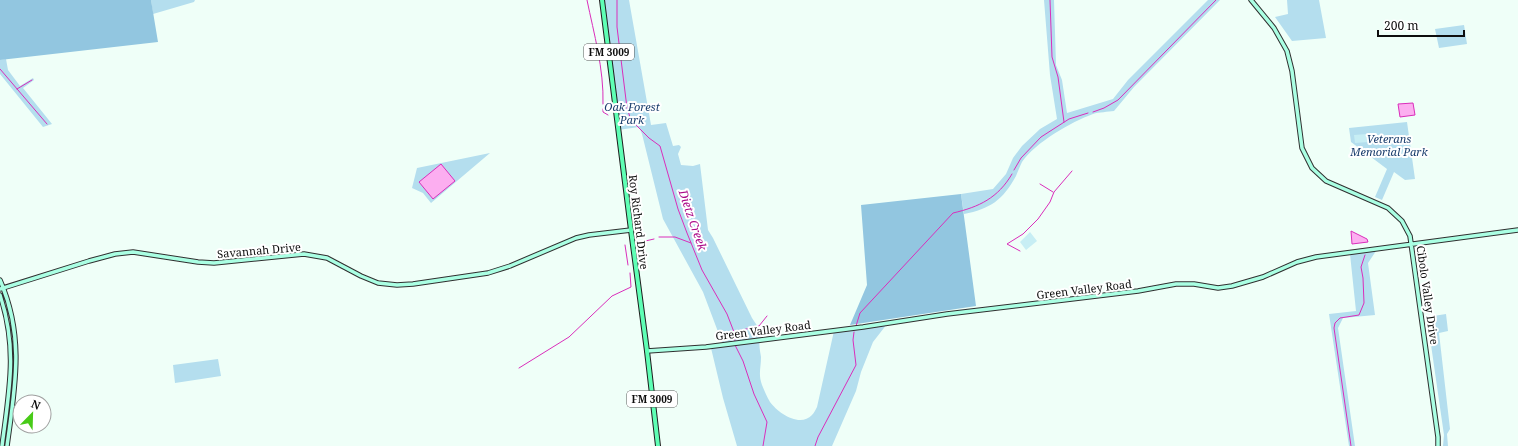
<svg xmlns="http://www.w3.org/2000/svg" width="1518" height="446" font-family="'Noto Serif',serif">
<rect width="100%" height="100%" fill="#effff8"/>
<!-- green -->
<path fill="#b4deee" d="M151,0H195L194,2L153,14Z
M602,0H629L651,125L666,123L673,146L679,145L681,147L678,154L681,165L693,166L700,164L708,230L713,238L752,318L758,327L761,336C758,343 760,350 761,357C761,368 758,374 762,385C764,390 767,397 770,402C778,413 800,428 812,415C814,413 816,409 817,407L834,331L887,324L873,342L861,372L856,391L832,446H737L723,398L711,348L723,345L703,292L663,219L642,134L639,127L618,130Z
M1044,0H1054L1056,65L1062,80L1067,113L1113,99L1128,80L1208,0H1220L1134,87L1114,111C1108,112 1099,112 1093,114C1071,122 1036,142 1022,162C1020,166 1018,171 1016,176C1003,200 990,209 964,214L961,194L993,189L1006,174L1013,158L1022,146L1040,129L1057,119L1050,75Z
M1287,0H1319L1326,38L1292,41L1275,17L1288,14Z
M1464,25L1467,44L1439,48L1435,29Z
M6,59L8,70L20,86L33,78L34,80L23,88L52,124L43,127L0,74V60Z
M1407,122L1415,179L1405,180L1394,172L1382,200L1375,197L1387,169L1351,142L1349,128Z
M490,153L431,203L423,193L412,188L417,168Z
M1376,251L1368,263L1375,315L1343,318L1338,328L1355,446H1349L1329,314L1356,311L1350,254Z
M1446,314L1448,331L1439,333L1450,429L1447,434L1448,446H1443L1444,435L1427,317Z
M218,359L221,376L175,383L173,365Z"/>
<!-- forest -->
<path fill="#92c6e0" d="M0,0H151L158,42L0,60Z
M961,194L976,306L850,325L867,285L861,205Z"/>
<!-- pitch -->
<path fill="#c7eef4" d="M1367,134L1368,142L1355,143L1354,135Z
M1030,232L1037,241L1026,250L1020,242Z"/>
<!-- water -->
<path fill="#fcaef0" stroke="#da2ebb" d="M1413,103L1415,115L1400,117L1398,104Z
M441,164L455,181L433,199L419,182Z
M1351,231L1367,239L1368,242L1352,244Z"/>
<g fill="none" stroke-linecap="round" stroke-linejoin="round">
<!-- stream -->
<path stroke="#da2ebb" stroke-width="1" d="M587,0C594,34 604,69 603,104
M617,0V27L627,108L631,120L649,138L660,146L678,209L687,233L702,270L727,314L734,332L735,342
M1050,0L1052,57L1058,77L1064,122
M0,69L47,124
M17,89L32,80
M603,109V112L608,115
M1093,112L1104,108L1118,100L1216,0
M623,119L631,120
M1014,170L1021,158L1041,137L1069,119L1088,113
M1040,184L1053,192
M659,237H675L691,243
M641,242L654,239
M625,245L628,265
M1020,251L1007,244L1023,234L1038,219L1050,202L1054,192L1072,171
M856,326L860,313L953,213C979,207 998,198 1012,174
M734,332L759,326L767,316
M735,345L743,361L754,394L767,422L763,446
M519,368L569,337L612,296L631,287L630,273
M815,446L818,437L856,365L853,340L854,332
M1351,446L1334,328L1335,323L1340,318L1359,315L1364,303L1363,278L1361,267L1365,255"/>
<!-- secondary casing -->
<g stroke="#303030" stroke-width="5.5">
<path id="secondary" d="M1251,0L1274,28L1287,51L1292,71L1302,148L1312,168L1326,181L1388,208L1402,221L1410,236L1438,437V446
M0,280C25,337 15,387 7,446
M0,289L89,261L115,254L133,252L198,262L214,263L304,254L327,258L361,276L378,283L397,285L413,284L488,273L510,266L576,238L589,235L631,230
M0,295C18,349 9,391 2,446
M647,351L706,347L863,327L947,314L1138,291L1176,284H1194L1218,288L1232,286L1263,277L1297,262L1316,257L1518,230"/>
</g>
<!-- primary casing -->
<g stroke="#1f1f1f" stroke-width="6">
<path id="primary" d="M602,0L631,230L647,351L658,446"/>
</g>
<!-- secondary -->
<use href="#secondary" stroke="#aaffe3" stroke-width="3.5"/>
<!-- primary -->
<use href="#primary" stroke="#5fffb5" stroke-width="4"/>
</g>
<g text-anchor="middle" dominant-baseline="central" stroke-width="4" stroke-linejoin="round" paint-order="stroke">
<!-- shield labels -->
<g fill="#fff" stroke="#565656" stroke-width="1">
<rect x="584" y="44" width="50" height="16" rx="3"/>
<rect x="627" y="391" width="50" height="16" rx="3"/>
</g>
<g font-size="10" font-weight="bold" fill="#0e0e0e">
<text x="609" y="52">FM 3009</text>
<text x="652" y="399">FM 3009</text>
</g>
<!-- park labels -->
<g font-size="11" font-style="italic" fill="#183c6c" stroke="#fff">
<text x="632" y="106">Oak Forest<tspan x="632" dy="13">Park</tspan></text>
<text x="1389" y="138">Veterans<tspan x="1389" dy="13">Memorial Park</tspan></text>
</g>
<!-- street labels -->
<g font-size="11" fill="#0e0e0e" stroke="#fff">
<text transform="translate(639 222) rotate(83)">Roy Richard Drive</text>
<text transform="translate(259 250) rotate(-5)">Savannah Drive</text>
<text transform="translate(1084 289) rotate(-7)">Green Valley Road</text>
<text transform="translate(1428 295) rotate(82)">Cibolo Valley Drive</text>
<text transform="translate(763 330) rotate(-7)">Green Valley Road</text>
</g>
<!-- water labels -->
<g font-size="12" font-style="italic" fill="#ac0b89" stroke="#fff">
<text transform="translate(693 220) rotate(71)">Dietz Creek</text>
</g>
</g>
<!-- north arrow -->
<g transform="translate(32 414) rotate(23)"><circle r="19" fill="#ffffff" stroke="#9f9f9f"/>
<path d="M0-3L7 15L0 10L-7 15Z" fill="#48cb18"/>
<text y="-6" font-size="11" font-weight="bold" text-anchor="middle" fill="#0e0e0e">N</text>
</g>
<!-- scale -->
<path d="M1378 30v6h86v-6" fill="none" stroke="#0e0e0e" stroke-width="2"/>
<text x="1384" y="30" font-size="12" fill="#0e0e0e" stroke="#ffffff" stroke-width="3" paint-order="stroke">200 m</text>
</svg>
